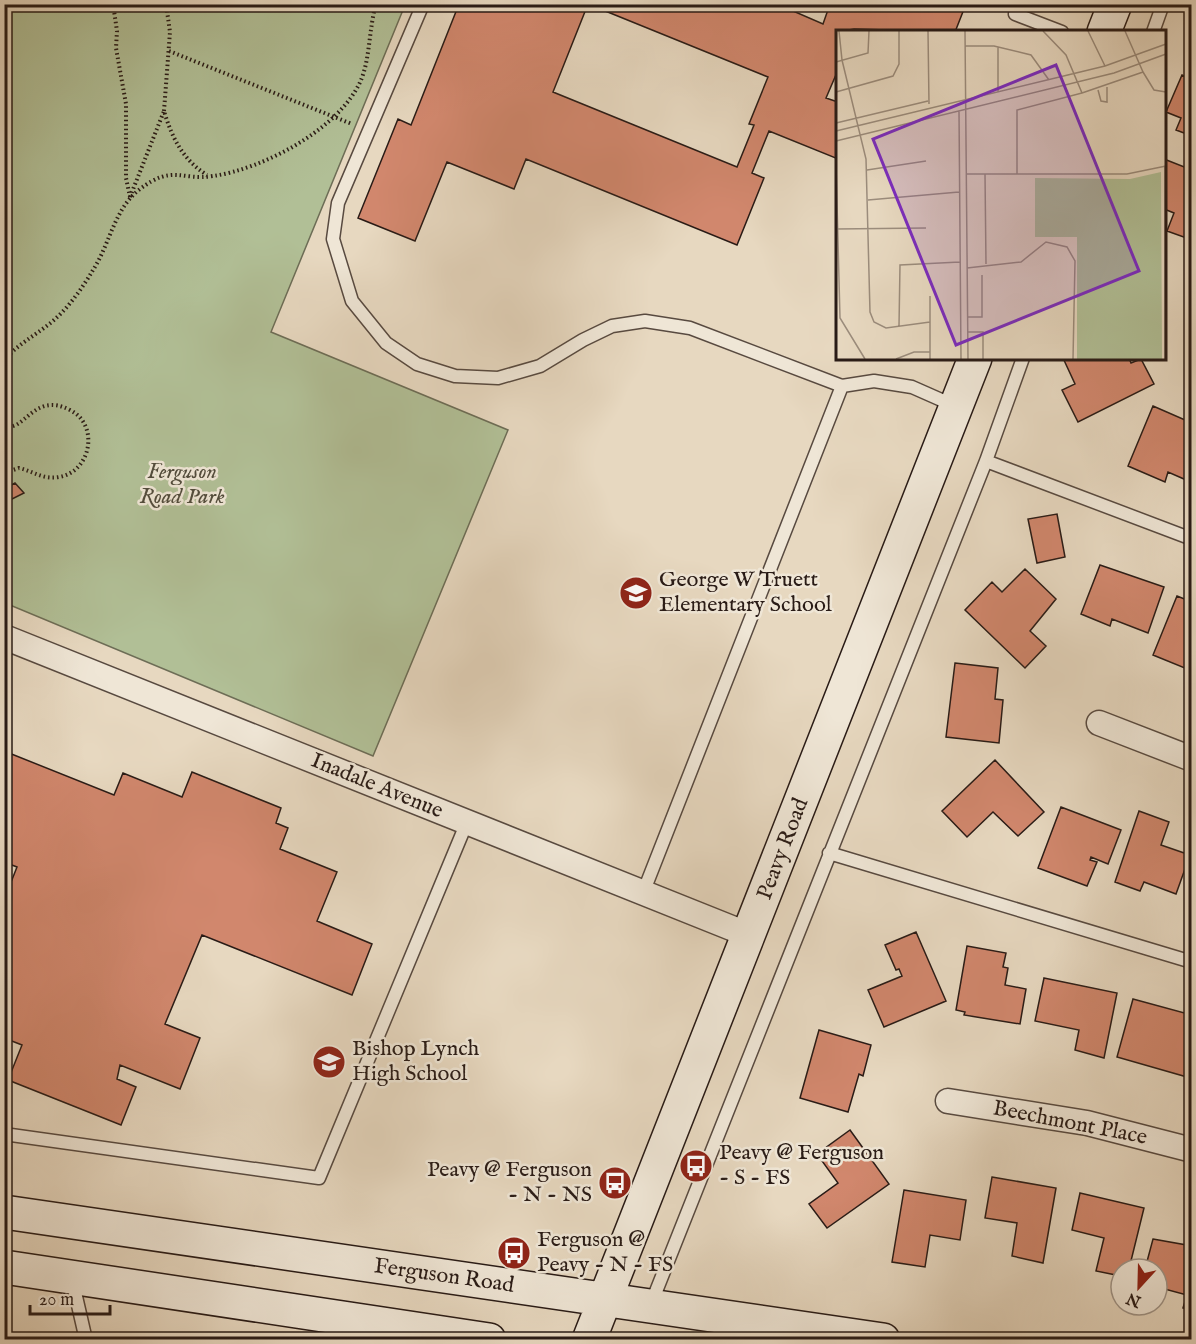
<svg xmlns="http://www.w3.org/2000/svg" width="1196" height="1344" font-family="'IM FELL English',serif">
<rect width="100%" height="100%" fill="#e7d8c0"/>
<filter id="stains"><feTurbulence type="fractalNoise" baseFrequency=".00333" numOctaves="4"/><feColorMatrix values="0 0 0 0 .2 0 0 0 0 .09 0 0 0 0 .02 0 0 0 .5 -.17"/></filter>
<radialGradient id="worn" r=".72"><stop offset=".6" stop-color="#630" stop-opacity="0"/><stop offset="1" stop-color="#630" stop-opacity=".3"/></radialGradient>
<!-- green -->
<path fill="#b1bf96" stroke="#6d6d56" stroke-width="1.5" d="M4,5H405L271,332L508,430L373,756L5,603Z"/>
<!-- building -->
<path fill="#d1876d" stroke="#291b16" stroke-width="1.5" d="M459,4H588L553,92L737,167L754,125L749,124L768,77L588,4H777L823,24L830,4H966L955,32L854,29L838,32V70L826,98L838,102V159L769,131L752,173L764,178L737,245L526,159L514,189L447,162L415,241L358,218L398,119L411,125Z
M1182,75L1192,79V136L1176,130L1181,118L1166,112Z
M1164,159L1192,170V240L1167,231L1174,213L1164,209Z
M1063,358H1129L1131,363L1141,359L1154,384L1078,422L1062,390L1075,384Z
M1153,406L1192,423V470L1184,479L1168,472L1165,482L1128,466Z
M15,483L24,493L4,503V489Z
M1057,514L1065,557L1037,563L1028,519Z
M1100,565L1164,587L1148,633L1112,619L1110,626L1081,614Z
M1025,569L1056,599L1030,631L1046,646L1025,668L965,610L992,582L1002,592Z
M1177,596L1192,602V671L1153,655Z
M955,663L998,668L995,699L1003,700L999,743L946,737Z
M4,751L114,795L123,773L182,797L192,772L281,808L276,823L288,828L280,849L337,872L317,921L372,944L352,995L202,935L165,1024L200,1038L180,1089L120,1065L117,1079L136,1087L121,1125L8,1080L22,1045L4,1038V900L17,867L4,862Z
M995,760L1044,812L1018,836L993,812L967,837L942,811Z
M1061,807L1121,830L1108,864L1091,857L1090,860L1097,862L1087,886L1038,868Z
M1139,811L1169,822L1161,845L1190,855L1176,894L1144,882L1140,891L1115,882Z
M916,932L946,1001L884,1027L868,990L902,976L899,969L896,970L885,945Z
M967,946L1006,953L1003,967L1008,968L1005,985L1026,989L1020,1024L964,1015L965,1012L956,1010Z
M1044,978L1117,993L1104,1058L1075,1050L1079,1030L1035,1021Z
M1133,999L1192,1015V1061L1187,1077L1117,1057Z
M819,1030L871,1045L863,1076L859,1074L848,1112L800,1098Z
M850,1130L889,1184L827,1228L809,1204L838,1183L817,1154Z
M992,1177L1056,1188L1043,1263L1012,1256L1017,1223L985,1218Z
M904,1190L966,1200L960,1240L930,1235L925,1267L892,1262Z
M1080,1193L1144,1208L1129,1269H1121V1276L1096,1271L1104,1238L1072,1230Z
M1153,1239L1192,1246V1310L1183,1308L1187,1295L1157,1287V1269H1145Z"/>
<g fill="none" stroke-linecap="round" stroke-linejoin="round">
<!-- lane casing -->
<g stroke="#584a40" stroke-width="15">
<path id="lane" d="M423,4L338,203L333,239L352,301L386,343L417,364L455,376L498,378L540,366L583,340L612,326L645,321L690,328L842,386L874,381L912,387L955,406
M1019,4L1015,14L1062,32
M1153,32L1163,4
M986,461L1192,539
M829,853L1192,962
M643,893L842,386
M4,1134L319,1178L467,822
M72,1279L86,1340
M651,1304L986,461L1023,358"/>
</g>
<!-- street casing -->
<g stroke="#584a40" stroke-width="27">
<path id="street" d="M4,637L749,935
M1099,723L1192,759
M948,1101L1087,1123L1192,1150"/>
</g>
<!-- secondary casing -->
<g stroke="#291b16" stroke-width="36">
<path id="secondary" d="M1104,32L1115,4
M4,1212L883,1340
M4,1267L489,1340
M589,1340L975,358"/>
</g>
<!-- path -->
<path stroke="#291b16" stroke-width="4" stroke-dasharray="1.5 3" stroke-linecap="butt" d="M113,4L117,31L116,48L126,104V178L130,197
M223,4L224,5
M169,51L352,124
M164,111L170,32L166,4
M130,197L164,111C172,138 183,160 207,175
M4,360C19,343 38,334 54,320C69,307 83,287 93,270C110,244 114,209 140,189C173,164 181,181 213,176C263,169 340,129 361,80C370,59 369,28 376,4
M4,426C25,433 33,391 70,410C100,425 91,472 59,477C43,480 33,471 19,468L4,473"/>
<!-- lane -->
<use href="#lane" stroke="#efe6d6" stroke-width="12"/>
<!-- street -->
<use href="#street" stroke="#efe6d6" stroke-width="24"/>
<!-- secondary -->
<use href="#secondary" stroke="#efe6d6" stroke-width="33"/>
</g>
<!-- icons -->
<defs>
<g id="school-disc" transform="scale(1.725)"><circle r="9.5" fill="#8f2418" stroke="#efe6d6"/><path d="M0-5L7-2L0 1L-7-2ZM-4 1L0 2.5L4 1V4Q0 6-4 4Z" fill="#fff"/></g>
<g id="bus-disc" transform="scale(1.725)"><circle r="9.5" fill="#8f2418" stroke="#efe6d6"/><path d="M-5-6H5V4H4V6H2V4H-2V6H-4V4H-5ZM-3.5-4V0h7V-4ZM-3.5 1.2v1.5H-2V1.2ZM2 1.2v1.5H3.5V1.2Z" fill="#fff"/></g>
</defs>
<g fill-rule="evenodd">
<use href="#school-disc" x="636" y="593"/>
<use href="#school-disc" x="329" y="1062"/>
<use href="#bus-disc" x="696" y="1166"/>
<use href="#bus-disc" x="615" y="1183"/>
<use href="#bus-disc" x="514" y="1253"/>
</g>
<g text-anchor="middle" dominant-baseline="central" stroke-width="5" stroke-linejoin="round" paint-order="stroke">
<!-- park labels -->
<g font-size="22" font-style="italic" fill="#524c3c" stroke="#efe6d6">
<text x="182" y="472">Ferguson<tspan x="182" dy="25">Road Park</tspan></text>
</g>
<!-- poi labels -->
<g font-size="22" fill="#291b16" stroke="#efe6d6" text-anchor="start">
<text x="659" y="580">George W Truett<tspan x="659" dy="25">Elementary School</tspan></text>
<text x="352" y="1049">Bishop Lynch<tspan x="352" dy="25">High School</tspan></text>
<text x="719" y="1153">Peavy @ Ferguson<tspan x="719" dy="25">- S - FS</tspan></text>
<text x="592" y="1170" text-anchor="end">Peavy @ Ferguson<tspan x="592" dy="25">- N - NS</tspan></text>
<text x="537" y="1240">Ferguson @<tspan x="537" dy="25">Peavy - N - FS</tspan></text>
</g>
<!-- street labels -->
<g font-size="22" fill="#291b16" stroke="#efe6d6">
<text transform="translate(377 786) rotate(22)">Inadale Avenue</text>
<text transform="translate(783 849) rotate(-69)">Peavy Road</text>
<text transform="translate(1070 1123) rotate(11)">Beechmont Place</text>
<text transform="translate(444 1276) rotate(8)">Ferguson Road</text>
</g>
</g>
<!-- overview -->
<g transform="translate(836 30)">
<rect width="330" height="330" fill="#e7d8c0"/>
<path d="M325,142L326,329H241V207H199V148L294,149Z" fill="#b1bf96"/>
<path fill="none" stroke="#9b8c7c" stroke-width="1.5" d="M3,1L6,30L30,129L34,282L38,292L50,298L94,292M92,1L93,74M129,1L132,329M252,1L269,36M129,16H158L195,25L213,50M162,17V62M0,32L32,23L33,1M307,42L318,60L330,62M262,60L265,71L271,72V57M0,62L57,46L63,34V1M246,63L307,42L289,1M123,81L125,329M0,93L92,71M0,101L269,36L330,14M0,111L278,43L330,24M0,134L4,288L29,329M329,136V329M31,140L90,131M131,144H291L330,136M149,144L150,234M181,144V80L246,63L230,25L207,1M32,170L123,162M0,199L90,198M131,238L185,232L210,212L231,217L239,231L237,329M132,287H146V245M63,296L64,235L124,232M132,302H147V329M60,329L78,322H94M94,329V266"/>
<path fill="#7b2cbf" fill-opacity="0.15" stroke="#7b2cbf" stroke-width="3" d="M220,35L303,241L120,315L37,109Z"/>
<rect width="330" height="330" fill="none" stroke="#291b16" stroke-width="3"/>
</g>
<!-- margin -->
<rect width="1196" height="1344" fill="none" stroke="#e7d8c0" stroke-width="24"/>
<rect x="6" y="6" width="1184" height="1332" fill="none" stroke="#291b16" stroke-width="3"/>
<rect x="12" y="12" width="1172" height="1320" fill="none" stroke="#291b16" stroke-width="1.5"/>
<!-- north arrow -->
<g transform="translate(1139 1287) rotate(202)"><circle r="28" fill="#efe6d6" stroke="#a09589" stroke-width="1.5"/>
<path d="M0-4.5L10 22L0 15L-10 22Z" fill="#8f2418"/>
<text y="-9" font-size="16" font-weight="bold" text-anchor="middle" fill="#291b16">N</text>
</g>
<!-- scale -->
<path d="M30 1305v9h80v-9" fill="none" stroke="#291b16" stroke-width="3"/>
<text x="39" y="1305" font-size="18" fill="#291b16" stroke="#efe6d6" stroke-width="4.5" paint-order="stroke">20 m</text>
<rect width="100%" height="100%" filter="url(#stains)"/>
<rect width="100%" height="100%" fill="url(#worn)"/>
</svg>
